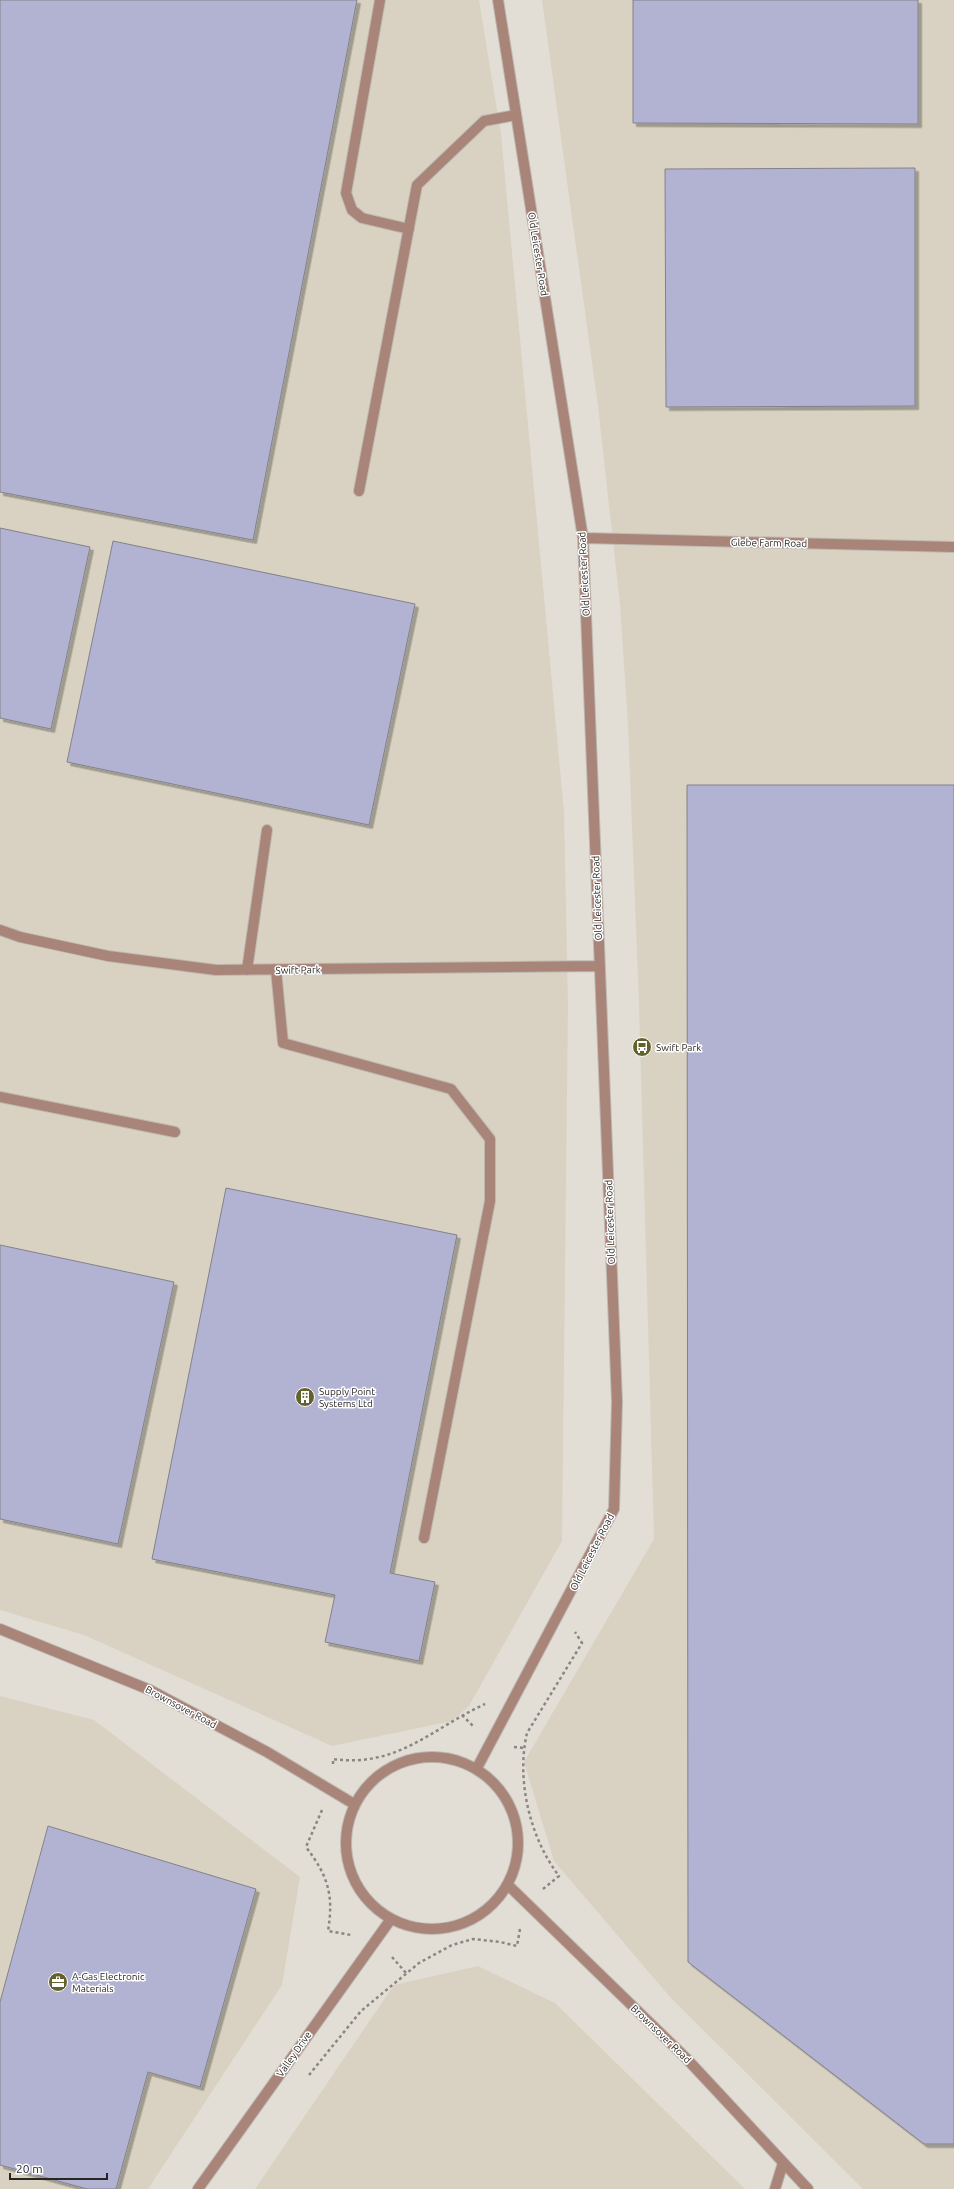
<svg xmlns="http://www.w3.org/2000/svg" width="954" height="2189" font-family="Ubuntu,sans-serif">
<defs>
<filter id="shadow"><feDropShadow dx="3.5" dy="3.5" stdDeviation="0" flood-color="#0004"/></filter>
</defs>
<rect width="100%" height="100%" fill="#e2ded6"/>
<!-- built -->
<path fill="#d9d2c2" d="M0,0H479L501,134L564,812L568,1005L562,1541L469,1706L452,1721L332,1746L84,1635L0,1610Z
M542,0H954V2189H863L670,1997L554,1861L524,1762L654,1539L639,1004L628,725L620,604L598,406Z
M0,1696L94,1720L300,1877L282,1985L148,2189H0Z
M478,1966L555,2003L745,2189H255L394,1985Z"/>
<!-- building -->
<path fill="#b2b2d3" stroke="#82828a" filter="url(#shadow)" d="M0,0H357L253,540L0,492Z
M633,0H918V124L633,123Z
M915,168V406L666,407L665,169Z
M0,528L90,547L51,729L0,718Z
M113,541L415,604L369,825L67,762Z
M687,785H954V2144H924L688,1962Z
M226,1188L457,1235L390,1573L435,1582L419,1661L325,1642L335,1595L152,1559Z
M0,1245L174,1282L118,1544L0,1519Z
M48,1826L256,1889L200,2087L148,2072L116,2189H87L0,2165V2002Z"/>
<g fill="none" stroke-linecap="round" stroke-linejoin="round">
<!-- minor casing -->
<g stroke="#bdb9b2" stroke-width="12">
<path id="minor" d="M380,0L346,193L352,210L362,218L409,229
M359,491L417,185L484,121L516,115
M583,538L954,547
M0,930L20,937L108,956L216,970L600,966
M247,970L267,830
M276,970L283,1043L451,1089L490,1139V1201L424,1538
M0,1097L175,1132
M0,1629L150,1690L267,1752L354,1804
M346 1843a86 86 0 1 1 172 0a86 86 0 1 1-172 0Z
M477,1768L614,1509L617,1402L583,538L498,0
M508,1885L686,2058L808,2189
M198,2189L391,1919
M775,2189L783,2163"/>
</g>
<!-- path -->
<path stroke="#8a8782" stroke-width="2.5" stroke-dasharray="3 3" stroke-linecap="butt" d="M462,1715L474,1727
M514,1747L524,1748
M333,1764V1759C397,1768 431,1729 485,1704
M322,1810L306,1847C328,1876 334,1895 328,1931L351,1935
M543,1889L559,1876C530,1838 516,1780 527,1733L582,1643L575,1632
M392,1957L406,1973
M309,2075L361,2011L419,1963L452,1945L473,1939L500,1942L517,1946L520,1929"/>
<!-- minor -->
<use href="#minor" stroke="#a98479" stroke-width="10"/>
</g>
<!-- icons -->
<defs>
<g id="bus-disc" transform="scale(1)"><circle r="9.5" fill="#63622f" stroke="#fff"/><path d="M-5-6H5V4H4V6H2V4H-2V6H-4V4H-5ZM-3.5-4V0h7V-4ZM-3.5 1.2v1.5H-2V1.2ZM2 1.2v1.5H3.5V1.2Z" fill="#fff"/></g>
<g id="building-disc" transform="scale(1)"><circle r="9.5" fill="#63622f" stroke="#fff"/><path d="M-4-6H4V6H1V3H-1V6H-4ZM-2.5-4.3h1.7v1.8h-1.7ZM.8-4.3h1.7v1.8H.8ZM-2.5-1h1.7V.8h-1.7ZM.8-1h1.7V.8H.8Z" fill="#fff"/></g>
<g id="office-disc" transform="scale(1)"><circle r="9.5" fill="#63622f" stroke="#fff"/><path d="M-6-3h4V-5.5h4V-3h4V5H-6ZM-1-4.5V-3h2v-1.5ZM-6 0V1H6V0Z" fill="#fff"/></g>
</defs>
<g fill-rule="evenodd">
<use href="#bus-disc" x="642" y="1047"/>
<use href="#building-disc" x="305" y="1397"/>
<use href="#office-disc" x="58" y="1982"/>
</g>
<g text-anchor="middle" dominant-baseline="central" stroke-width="3" stroke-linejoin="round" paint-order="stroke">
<!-- street labels -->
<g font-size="10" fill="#282623" stroke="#fff">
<text transform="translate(538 254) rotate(81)">Old Leicester Road</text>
<text transform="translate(769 543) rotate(1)">Glebe Farm Road</text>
<text transform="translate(584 574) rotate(-93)">Old Leicester Road</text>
<text transform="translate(597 898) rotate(-92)">Old Leicester Road</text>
<text transform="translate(298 970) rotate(-1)">Swift Park</text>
<text transform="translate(610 1222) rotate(-92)">Old Leicester Road</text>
<text transform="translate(592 1552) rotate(-63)">Old Leicester Road</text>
<text transform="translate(181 1707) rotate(28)">Brownsover Road</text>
<text transform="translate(661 2034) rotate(44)">Brownsover Road</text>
<text transform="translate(294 2054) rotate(-55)">Valley Drive</text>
</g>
<!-- poi labels -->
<g font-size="10" fill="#282623" stroke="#fff" text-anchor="start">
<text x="656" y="1047">Swift Park</text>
<text x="319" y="1391">Supply Point<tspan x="319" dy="12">Systems Ltd</tspan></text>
<text x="72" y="1976">A-Gas Electronic<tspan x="72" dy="12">Materials</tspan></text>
</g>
</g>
<!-- scale -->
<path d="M10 2173v6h97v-6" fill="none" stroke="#282623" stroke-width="2"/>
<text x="16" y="2173" font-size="12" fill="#282623" stroke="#ffffff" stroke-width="3" paint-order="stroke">20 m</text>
</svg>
